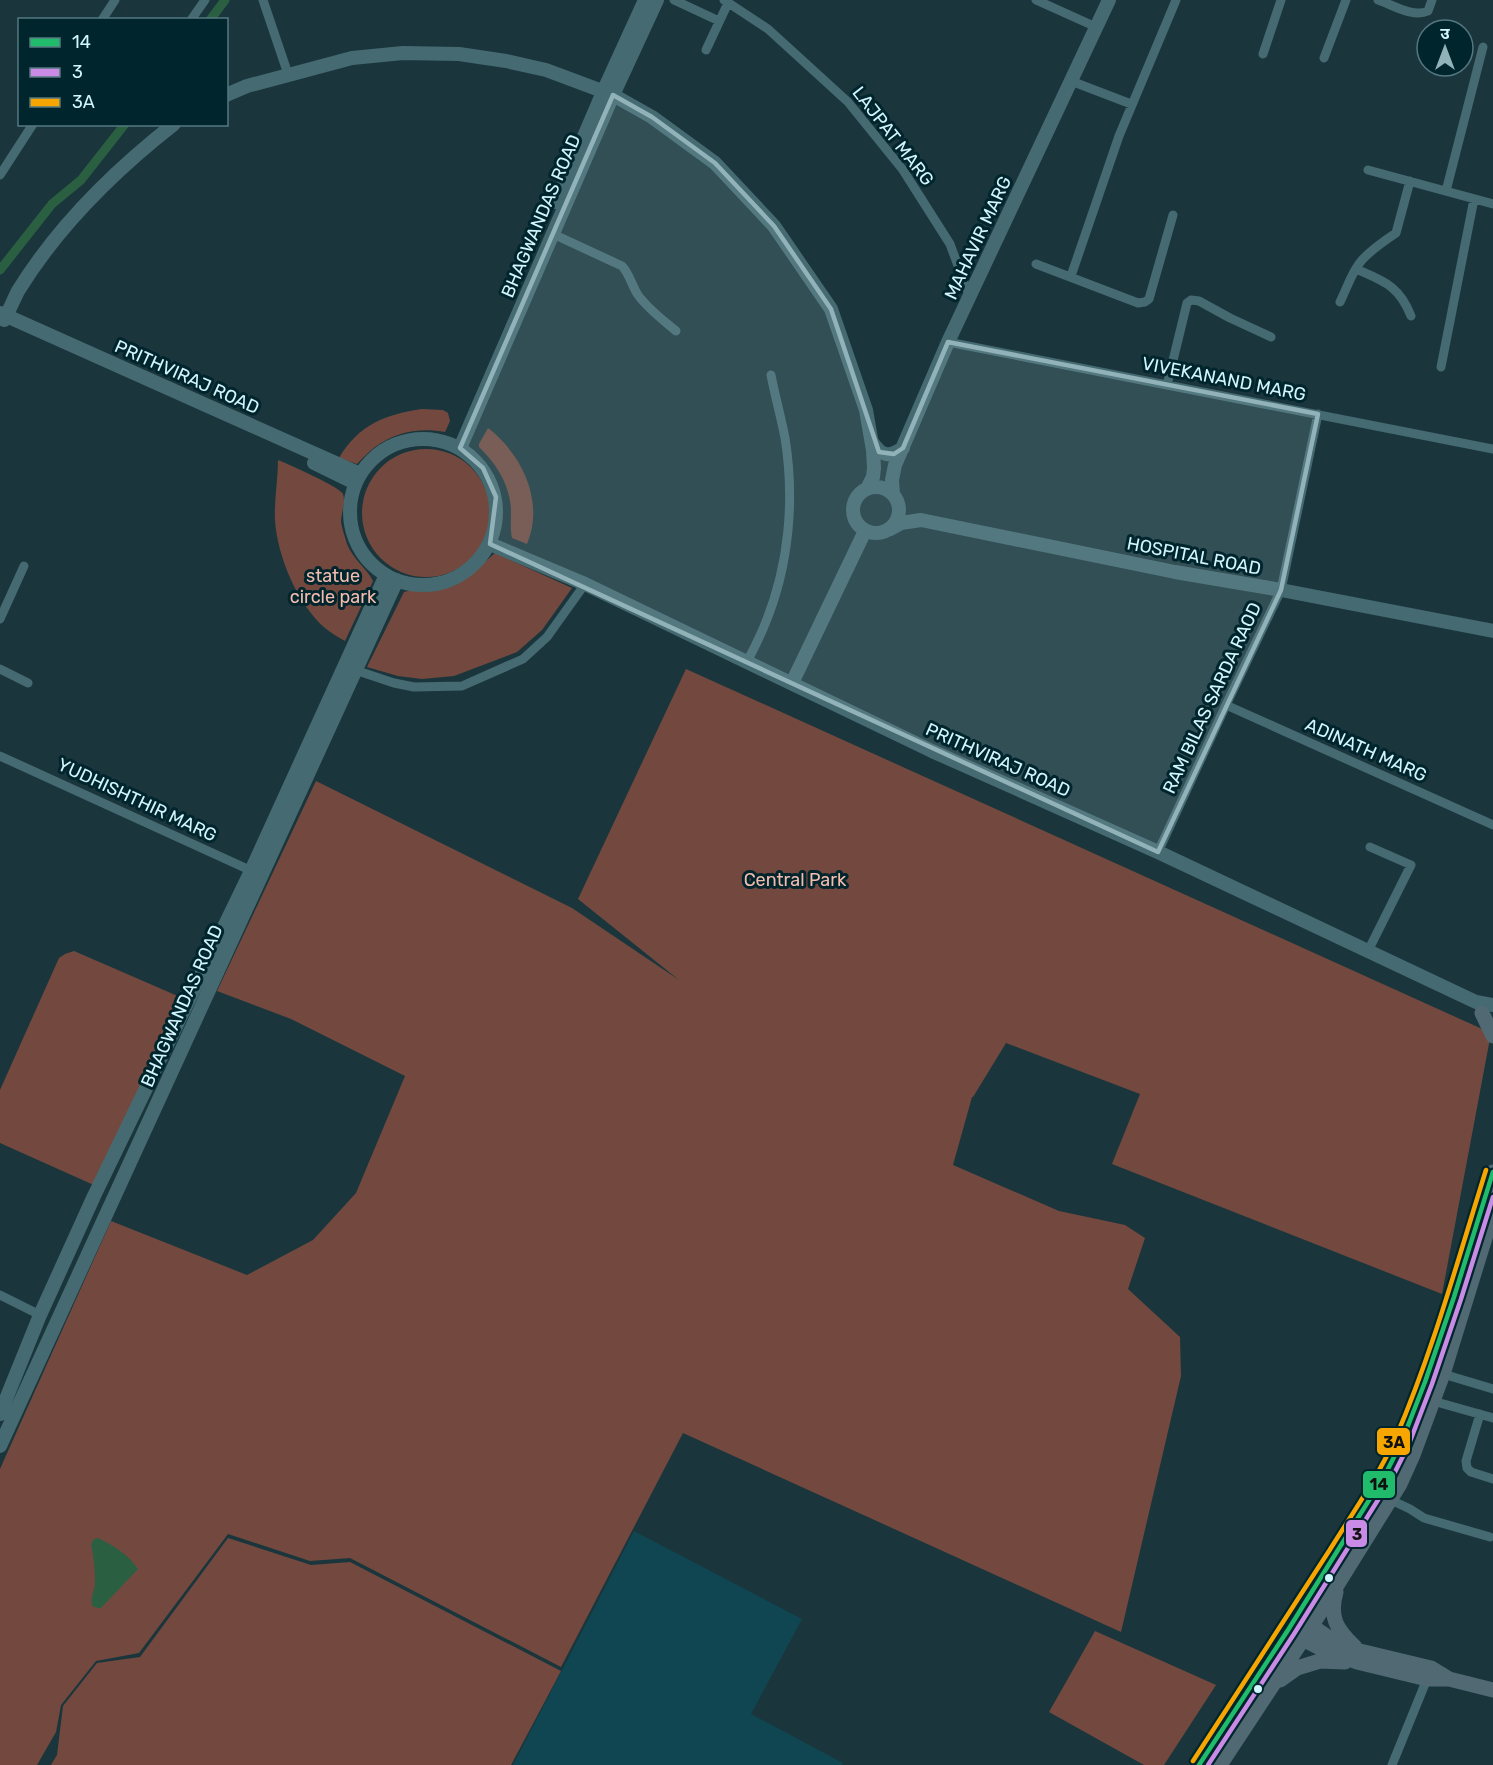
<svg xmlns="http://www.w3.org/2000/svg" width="1493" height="1765" font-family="Rubik,'Noto Sans Devanagari',sans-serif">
<rect width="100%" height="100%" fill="#1a363c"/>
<!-- built -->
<path fill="#0f4651" d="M634,1531L802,1619L751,1714L843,1763L842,1765H513Z"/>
<!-- green -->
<path fill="#73493f" d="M422,409L443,410L448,413L450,421L445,432C420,427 395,432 375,447C368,452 363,458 357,464L339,458C358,425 386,414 422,409Z
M488,428C522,454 545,502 527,544L512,538C510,528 511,519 511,509C509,483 497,465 479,447V444Z
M362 513a64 64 0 1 1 128 0a64 64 0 1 1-128 0Z
M278,460C288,464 340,487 343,494C346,502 341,513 341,522C342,529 345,537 347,544C353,559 367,569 373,581L345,641C338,637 331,633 325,628C298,605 277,556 275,520C274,500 278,480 278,460Z
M495,553L572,588L542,630L517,652L454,676L422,679L398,676L367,667L404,592C418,588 433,589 447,585C466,581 481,565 495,553Z
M686,669L1491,1033L1442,1294L1112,1164L1140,1094L1006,1043L973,1097H972L953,1165L1059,1211L1125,1225L1145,1238L1128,1289L1180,1337L1181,1376L1121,1632L683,1433L561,1667L350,1558L310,1561L228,1534L139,1653L96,1661L61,1705L56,1732L37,1765H0V1469L111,1221L247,1275L313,1240L356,1193L405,1076L291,1019L217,991L316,781L572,908L679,980L578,899Z
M74,951L180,997L96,1186L0,1143V1090L59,958L65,954Z
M228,1538L311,1565L350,1562L561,1671L511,1765H51L57,1755L63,1706L97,1663L140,1657Z
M1095,1631L1216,1685L1164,1765H1144L1049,1712Z"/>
<!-- water -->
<path fill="#2a6041" d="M98,1538C114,1546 128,1554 138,1569L101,1608C97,1608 94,1608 92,1605C90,1601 94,1590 95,1585C95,1572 94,1557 91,1544L94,1539Z"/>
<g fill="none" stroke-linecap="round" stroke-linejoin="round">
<!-- canal -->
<path stroke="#2a6041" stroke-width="9" d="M210,20L225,0
M0,270L52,204L81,180L125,124"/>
<!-- street -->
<path stroke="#456a71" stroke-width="9" d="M263,0L288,74
M674,0L719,21
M724,0L768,29L848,102L903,170L950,244L970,298
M1036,0L1096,27
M1378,0C1393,5 1413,18 1428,11L1432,0
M102,20L115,0
M191,20L205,0
M706,50L728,3
M1263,54L1281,0
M1324,58L1346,0
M1071,81L1131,104
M1368,170L1493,204
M0,175L33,124
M1446,191L1483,47
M553,234L622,266C629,273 632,286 638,295C648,309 663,320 676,331
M1036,264L1138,303L1145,302L1149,299L1173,215
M1356,269C1383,281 1399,285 1411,316
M1071,276L1119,136L1176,0
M1340,302C1347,288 1352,271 1362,260C1372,249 1384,241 1396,233L1410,181
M948,342L1493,449
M1441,367L1474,199
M1167,385L1187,303L1191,300L1199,301L1230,318L1271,337
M0,619L24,566
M747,662C753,650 760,637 765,624C789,566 795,500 785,438C781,417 775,396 771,375
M0,669L28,683
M355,670L394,683L414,687L462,686L523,659L547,637L585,584
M1226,705L1493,825
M0,756L256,873
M1158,852L1226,705L1281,590L1318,414
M1368,951L1411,865L1370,847
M0,1295L40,1315
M1443,1374L1493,1389
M1433,1401L1493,1418
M1480,1414L1466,1461L1467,1468L1471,1472L1493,1479
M1391,1500L1410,1509L1424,1518L1490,1537
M1392,1765L1427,1679"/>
<!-- secondary -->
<path stroke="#456a71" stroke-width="14" d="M226,95L247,86L352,58L403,53L459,54L506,61L546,70L613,95L652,117L715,163L774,226L831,309L866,410L873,450L874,468L873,477L867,489
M556,202L603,92L645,0
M0,313L360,474
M4,320C9,311 13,301 18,291C58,226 114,171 174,124
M350 512a73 73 0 1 1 146 0a73 73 0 1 1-146 0Z
M872,442C882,456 888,458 903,448
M460,448L613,95L657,0
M314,463L355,483
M853 510a23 23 0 1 1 46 0a23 23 0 1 1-46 0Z
M893,494L892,480L895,465L948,342L1109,0
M890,529L901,523L921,520L1175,572L1281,590L1493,631
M490,544L585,584L932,751L1158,852L1476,1002L1493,1005
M792,683L865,531
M0,1414L40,1315L94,1196L251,871L386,575
M0,1446L397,580"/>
<!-- primary -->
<path stroke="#506973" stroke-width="15" d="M1482,1013L1493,1036
M1336,1592C1329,1617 1336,1629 1355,1647
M1304,1621L1334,1641L1345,1646L1360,1651L1431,1668L1449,1679
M1295,1635L1324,1650L1357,1662L1427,1679H1449L1493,1690
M1280,1680L1297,1668L1320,1661L1345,1662
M1199,1765L1288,1630L1386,1473L1402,1441L1425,1382L1454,1297L1493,1172
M1220,1765L1311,1627L1400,1484L1413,1455L1443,1374L1493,1212"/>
<!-- bus-1 casing -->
<g stroke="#00252d" stroke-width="9">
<path id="bus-1" d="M1199,1765L1288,1630L1386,1473L1402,1441L1425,1382L1454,1297L1493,1172"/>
</g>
<!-- bus-2 casing -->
<g stroke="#00252d" stroke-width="9">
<path id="bus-2" d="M1208,1765L1294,1634L1393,1476L1409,1444L1432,1384L1461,1299L1493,1197"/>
</g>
<!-- bus-3 casing -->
<g stroke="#00252d" stroke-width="9">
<path id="bus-3" d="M1193,1761C1239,1691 1284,1621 1329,1551C1352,1514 1378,1477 1396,1437C1433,1351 1458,1259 1486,1170"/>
</g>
<!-- bus-1 -->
<use href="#bus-1" stroke="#20bc6c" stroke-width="4.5"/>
<!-- bus-2 -->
<use href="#bus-2" stroke="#ca8be6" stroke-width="4.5"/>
<!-- bus-3 -->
<use href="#bus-3" stroke="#f7a600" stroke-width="4.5"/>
</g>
<!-- marked area -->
<path fill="#92b2b9" fill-opacity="0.2" stroke="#92b2b9" stroke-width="4.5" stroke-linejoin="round" d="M613,95L652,117L715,163L774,226L831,309L879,452L894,454L903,448L948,342L1318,414L1281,590L1158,852L490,544L496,497L483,468L460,448Z"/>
<!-- markers -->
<g fill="#d3f5fd" stroke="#00252d" stroke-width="2">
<circle cx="1329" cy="1578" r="5"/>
<circle cx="1258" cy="1689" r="5"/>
</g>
<g text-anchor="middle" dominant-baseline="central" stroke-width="6" stroke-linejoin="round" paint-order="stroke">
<!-- street labels -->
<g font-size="18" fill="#d3f5fd" stroke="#00252d">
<text transform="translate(893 136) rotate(52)">LAJPAT MARG</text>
<text transform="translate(541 216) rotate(-67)">BHAGWANDAS ROAD</text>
<text transform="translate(978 238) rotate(-65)">MAHAVIR MARG</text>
<text transform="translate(187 377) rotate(24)">PRITHVIRAJ ROAD</text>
<text transform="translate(1224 379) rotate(11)">VIVEKANAND MARG</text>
<text transform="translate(1194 556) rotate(11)">HOSPITAL ROAD</text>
<text transform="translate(1212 698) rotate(-65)">RAM BILAS SARDA RAOD</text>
<text transform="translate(1366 750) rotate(24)">ADINATH MARG</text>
<text transform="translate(998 760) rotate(24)">PRITHVIRAJ ROAD</text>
<text transform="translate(137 800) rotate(25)">YUDHISHTHIR MARG</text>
<text transform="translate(182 1006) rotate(-66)">BHAGWANDAS ROAD</text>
</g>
<!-- park labels -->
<g font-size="18" fill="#f4bcae" stroke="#00252d">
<text x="333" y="576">statue<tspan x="333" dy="21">circle park</tspan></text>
<text x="795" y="880">Central Park</text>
</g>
</g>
<g stroke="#00252d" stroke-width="2">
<rect x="1376" y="1427" width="35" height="29" rx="6" fill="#f7a600"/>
<rect x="1362" y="1470" width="34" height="29" rx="6" fill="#20bc6c"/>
<rect x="1345" y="1519" width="23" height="29" rx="6" fill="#ca8be6"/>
</g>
<g font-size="16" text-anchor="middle" font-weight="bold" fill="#111">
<text x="1394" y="1448">3A</text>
<text x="1379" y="1490">14</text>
<text x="1357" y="1540">3</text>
</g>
<!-- legend -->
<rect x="18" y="18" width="210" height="108" fill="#00252d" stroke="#547880" stroke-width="1.5"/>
<rect x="30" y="38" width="30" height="9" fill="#20bc6c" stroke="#547880" stroke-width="1.5"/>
<text x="72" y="48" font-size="18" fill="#d3f5fd">14</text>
<rect x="30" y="68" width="30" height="9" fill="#ca8be6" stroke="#547880" stroke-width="1.5"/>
<text x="72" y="78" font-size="18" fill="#d3f5fd">3</text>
<rect x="30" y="98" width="30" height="9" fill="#f7a600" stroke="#547880" stroke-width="1.5"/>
<text x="72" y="108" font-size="18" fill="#d3f5fd">3A</text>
<!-- north arrow -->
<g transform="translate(1445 48)"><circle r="28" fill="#00252d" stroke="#547880" stroke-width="1.5"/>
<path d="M0-4.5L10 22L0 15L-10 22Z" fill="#92b2b9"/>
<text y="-9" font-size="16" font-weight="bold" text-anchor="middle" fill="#d3f5fd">उ</text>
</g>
</svg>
